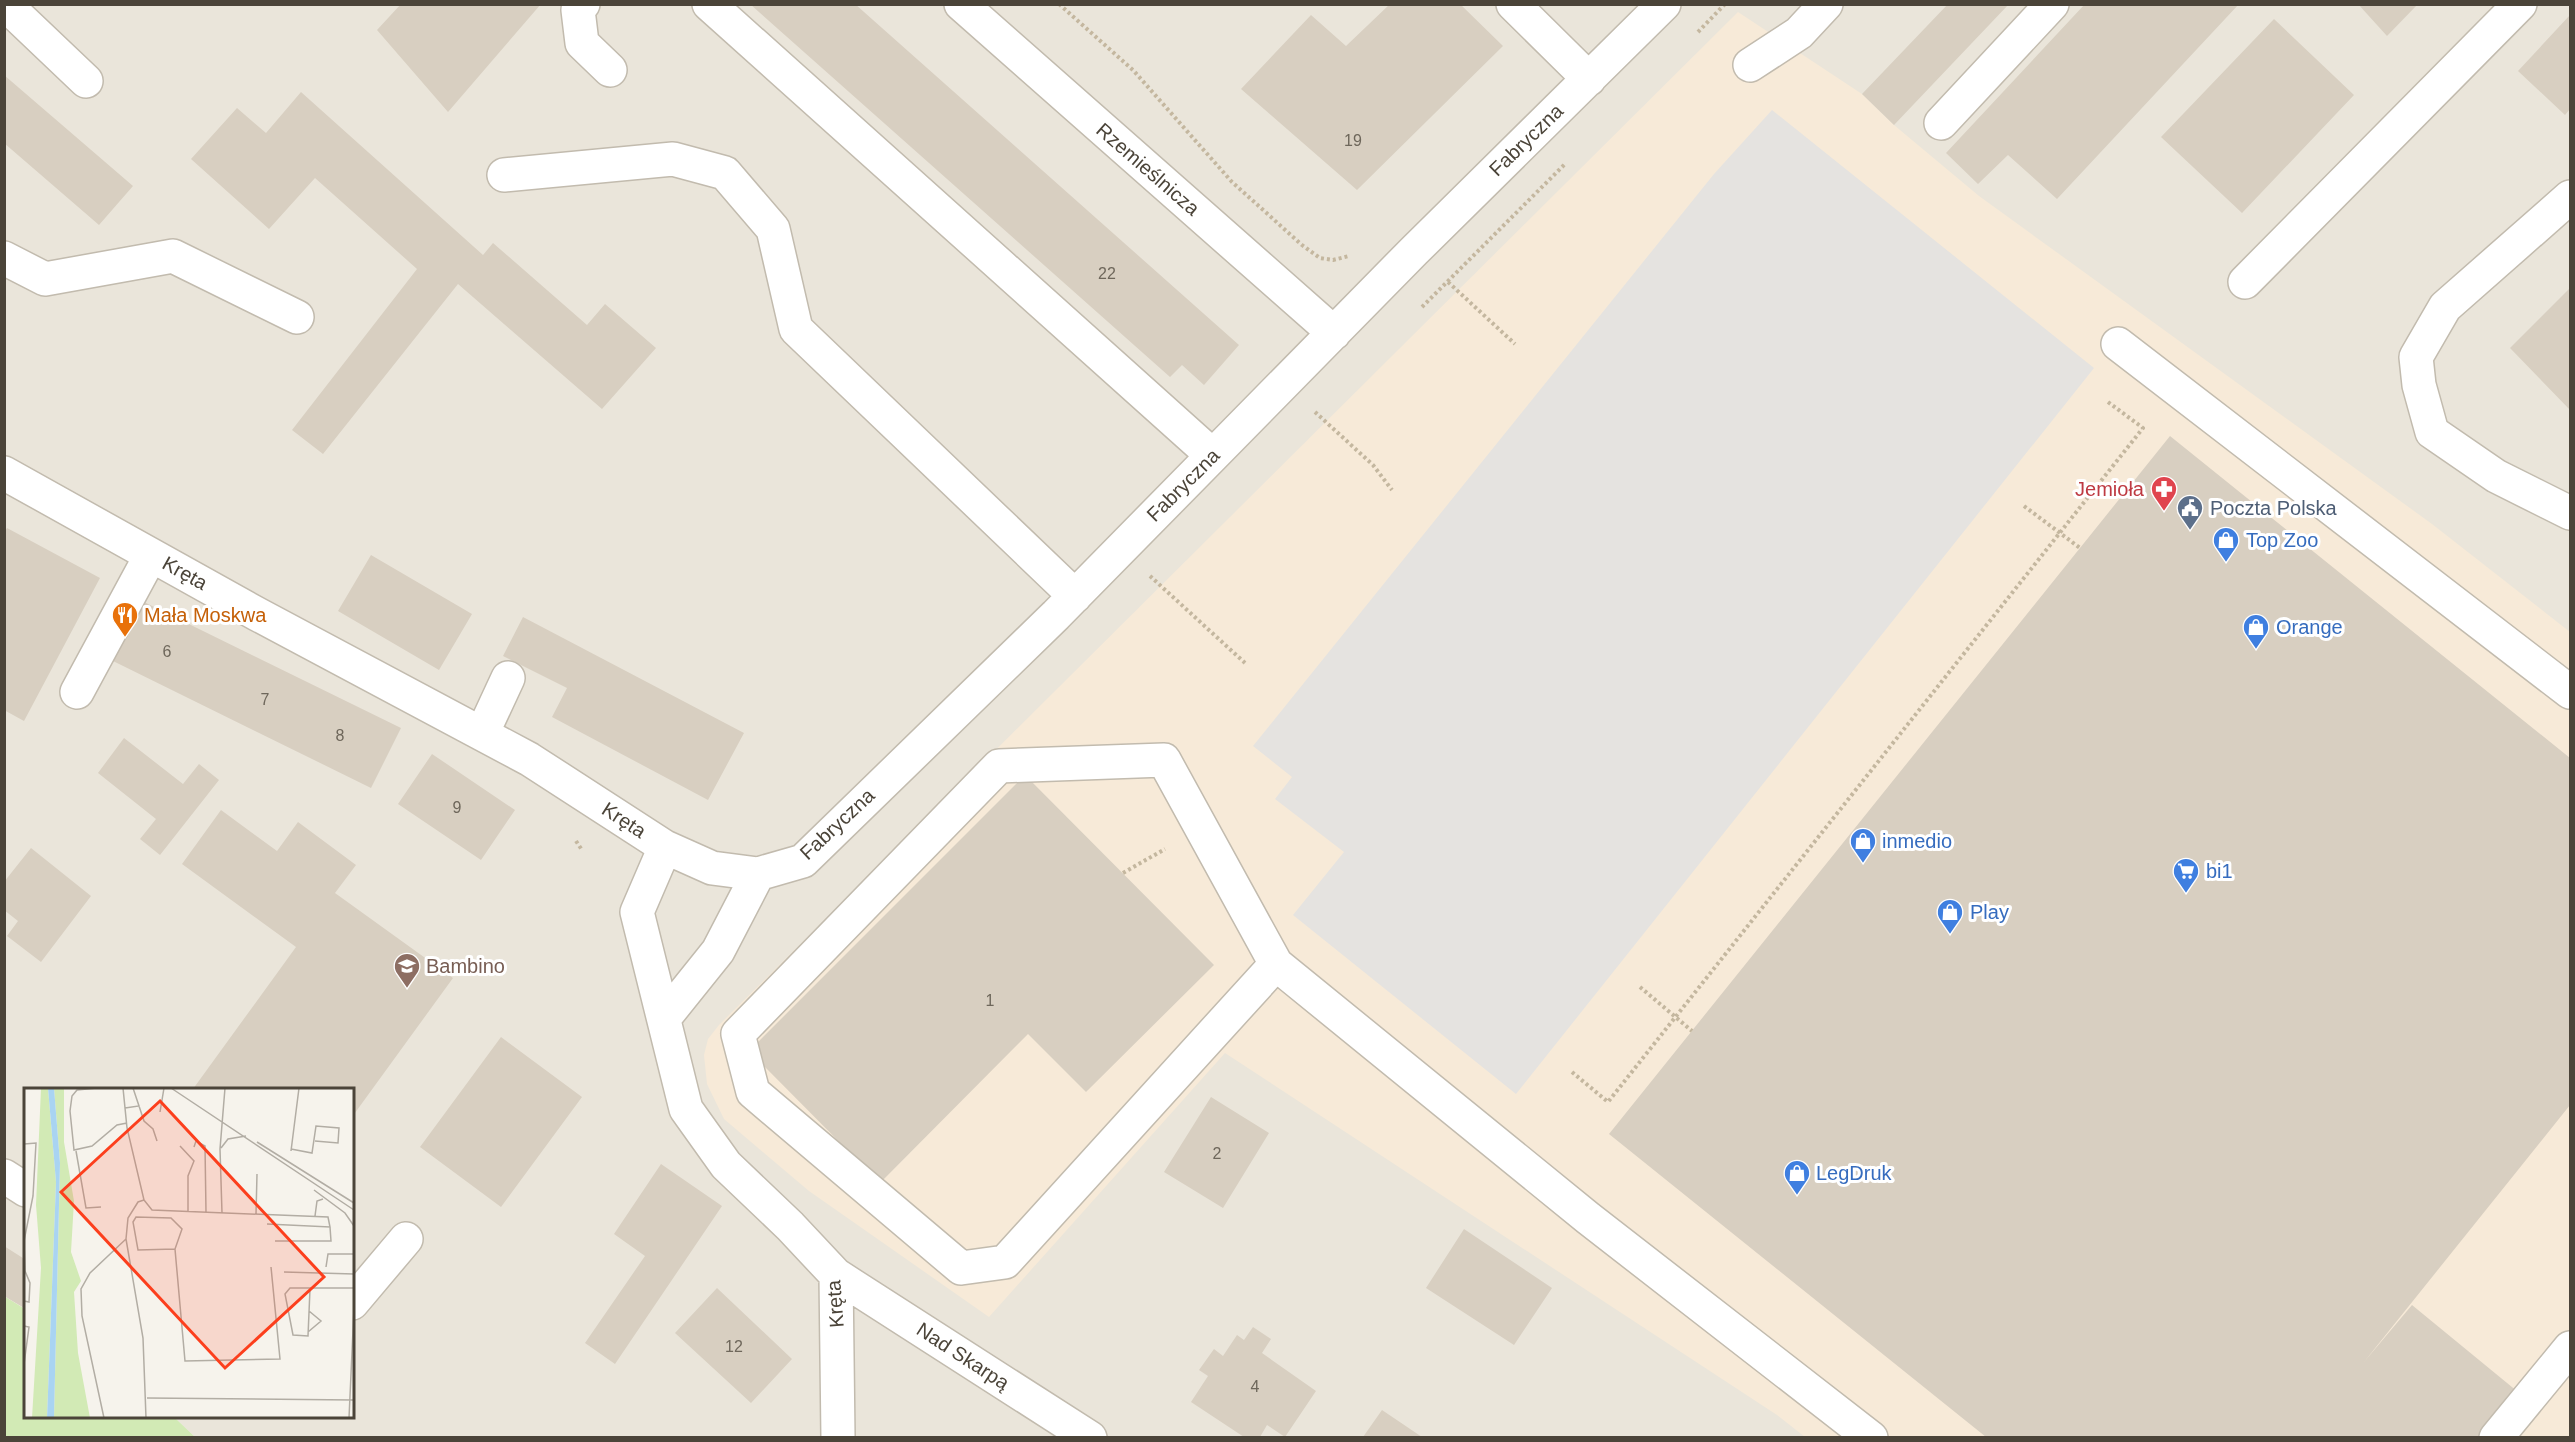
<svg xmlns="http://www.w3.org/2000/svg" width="2575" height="1442" font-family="Helvetica,sans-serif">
<rect width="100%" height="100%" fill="#f6f3ec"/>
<!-- residential -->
<path fill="#eae5da" d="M4,5H2570V1437H195L174,1417L352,1416V1090H26L25,1309L5,1296Z"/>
<!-- commercial -->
<path fill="#f7ead8" d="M1738,12L1862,94L1894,125L1979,196L2432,524L2570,632V1437H1805L1777,1415L1225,1053L989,1317L809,1191L724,1119L707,1084L704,1055L708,1039L719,1025Z"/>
<!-- green -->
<path fill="#d2eab5" d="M4,1296L25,1309L26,1416L174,1417L195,1437H5Z"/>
<!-- parking -->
<path fill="#e5e3e0" d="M1772,110L2094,368L1516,1094L1293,915L1344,852L1275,799L1292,777L1253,746L1714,174Z"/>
<!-- building -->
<path fill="#d8cfc1" d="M401,4H541L448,112L377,30Z
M750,4H855L1239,345L1204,385L1182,365L1170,377Z
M1390,4H1460L1503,46L1357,190L1241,89L1311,15L1346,46Z
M1948,4H2009L1894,125L1862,94Z
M2085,4H2239L2057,199L2008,155L1978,184L1946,153Z
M2358,4H2418L2387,36Z
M2570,15V109L2565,115L2518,71Z
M2274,19L2354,95L2242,213L2161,137Z
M4,75L133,186L99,225L4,143Z
M301,92L483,255L493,243L587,325L605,304L656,348L602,409L458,284L323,454L292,430L417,269L315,178L269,229L191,159L237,108L266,133Z
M2570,288V410L2510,348Z
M2170,436L2570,758V1105L2364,1362L2412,1305L2518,1392L2480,1437H1986L1609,1134Z
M7,528L100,578L24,721L4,710V533Z
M371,555L472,614L439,670L338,611Z
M144,602L401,728L371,788L113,661Z
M523,617L744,733L708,800L552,717L567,688L503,656Z
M124,738L183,784L199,764L219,780L160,855L140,839L156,819L98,773Z
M432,754L515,810L481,860L398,804Z
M1025,775L1214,965L1086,1092L1028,1034L880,1183L749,1051Z
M221,810L277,851L298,822L356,865L335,893L453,978L352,1117V1089H193L296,947L182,864Z
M31,848L91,896L41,962L7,936L18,921L4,910V882Z
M501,1037L582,1097L501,1207L420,1147Z
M1211,1097L1269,1133L1223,1208L1164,1172Z
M661,1164L722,1206L615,1364L585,1343L645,1256L614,1234Z
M1464,1229L1552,1288L1514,1345L1426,1288Z
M4,1246L26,1260V1309L4,1296Z
M717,1288L792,1359L751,1403L675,1333Z
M1253,1327L1271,1339L1262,1353L1316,1391L1285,1437L1267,1425L1260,1437H1244L1191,1402L1208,1376L1199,1370L1214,1349L1223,1356L1237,1335L1244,1340Z
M1382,1410L1419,1435L1422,1437H1363Z"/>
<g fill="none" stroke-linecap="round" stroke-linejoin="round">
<!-- minor casing -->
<g stroke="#c2bbae" stroke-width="36">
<path id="minor" d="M5,4L86,81
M583,4L578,10L582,43L610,70
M709,4L1212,455
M961,4L1334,333
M1513,4L1589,79
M1750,65L1799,33L1826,4
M1941,123L2052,4
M504,175L673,159L725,173L773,229L796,329L1075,596
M2570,197L2445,307L2416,357L2419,385L2432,432L2496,476L2570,513
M4,258L45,279L173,256L297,317
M2245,282L2520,4
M2118,344L2570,692
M4,473L257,614L529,759L665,847L637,912L686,1109L726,1165L790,1226L836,1275L838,1438
M77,692L151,555
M482,734L508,678
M665,847L712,868L758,874L803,861L1056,615L1414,251L1664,4
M1276,964L1005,1262L961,1268L753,1092L738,1034L999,766L1164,760L1276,964L1588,1218L1871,1438
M665,1017L718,951L758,874
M4,1176L26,1190
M836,1275L1090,1438
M352,1303L406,1239
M2496,1438L2570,1348"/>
</g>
<!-- path -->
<path stroke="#c4b79f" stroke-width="4" stroke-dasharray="3 3" stroke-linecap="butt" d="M1059,4L1133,70L1232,182L1302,245L1320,258L1333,260L1349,256
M1698,32L1725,4
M1448,282L1515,344
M1422,307L1565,164
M1315,412L1373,465L1392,490
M2024,506L2080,548
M1150,576L1245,663
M576,841L582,850
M1123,873L1165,849
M1640,987L1692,1031
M1572,1072L1608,1102L2143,428L2108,402"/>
<!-- minor -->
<use href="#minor" stroke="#fff" stroke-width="33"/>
</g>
<!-- icons -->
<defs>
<g id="pharmacy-pin" transform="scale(1.35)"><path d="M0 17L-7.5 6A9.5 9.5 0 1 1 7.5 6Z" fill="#e0444e" stroke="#fff"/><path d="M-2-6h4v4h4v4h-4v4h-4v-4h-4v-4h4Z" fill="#fff"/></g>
<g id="civic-pin" transform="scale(1.35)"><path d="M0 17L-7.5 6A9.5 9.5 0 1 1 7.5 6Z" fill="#5c6f8a" stroke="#fff"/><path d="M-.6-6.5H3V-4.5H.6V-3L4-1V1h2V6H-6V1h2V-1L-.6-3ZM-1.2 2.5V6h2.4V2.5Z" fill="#fff"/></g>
<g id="shop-pin" transform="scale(1.35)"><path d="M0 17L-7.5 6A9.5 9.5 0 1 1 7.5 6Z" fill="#3f7fe0" stroke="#fff"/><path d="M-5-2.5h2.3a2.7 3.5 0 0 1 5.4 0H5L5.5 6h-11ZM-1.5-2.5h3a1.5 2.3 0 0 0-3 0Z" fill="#fff"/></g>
<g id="restaurant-pin" transform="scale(1.35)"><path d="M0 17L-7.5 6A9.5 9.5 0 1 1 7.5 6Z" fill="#e8710a" stroke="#fff"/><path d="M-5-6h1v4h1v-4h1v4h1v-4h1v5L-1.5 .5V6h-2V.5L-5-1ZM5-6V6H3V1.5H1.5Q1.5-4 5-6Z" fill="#fff"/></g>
<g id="supermarket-pin" transform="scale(1.35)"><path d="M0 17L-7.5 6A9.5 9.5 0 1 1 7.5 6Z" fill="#3f7fe0" stroke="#fff"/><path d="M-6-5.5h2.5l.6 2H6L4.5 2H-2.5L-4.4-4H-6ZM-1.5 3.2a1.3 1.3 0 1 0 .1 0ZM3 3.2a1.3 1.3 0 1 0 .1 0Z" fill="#fff"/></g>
<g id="school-pin" transform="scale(1.35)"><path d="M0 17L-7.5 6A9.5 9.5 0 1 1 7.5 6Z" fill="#8d6e63" stroke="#fff"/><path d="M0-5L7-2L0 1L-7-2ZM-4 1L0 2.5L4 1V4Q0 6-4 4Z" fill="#fff"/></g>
</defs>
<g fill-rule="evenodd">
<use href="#pharmacy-pin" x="2164" y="489"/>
<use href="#civic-pin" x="2190" y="508"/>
<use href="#shop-pin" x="2226" y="540"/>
<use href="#restaurant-pin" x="125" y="615"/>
<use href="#shop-pin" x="2256" y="627"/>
<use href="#shop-pin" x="1863" y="841"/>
<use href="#supermarket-pin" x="2186" y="871"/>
<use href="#shop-pin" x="1950" y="912"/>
<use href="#school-pin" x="407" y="966"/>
<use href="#shop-pin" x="1797" y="1173"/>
</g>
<g text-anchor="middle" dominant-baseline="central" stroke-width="6" stroke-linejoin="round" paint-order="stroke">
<!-- number labels -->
<g font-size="16" fill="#6e675b">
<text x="1353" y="140">19</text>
<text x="1107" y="273">22</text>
<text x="167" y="651">6</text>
<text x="265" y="699">7</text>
<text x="340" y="735">8</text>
<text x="457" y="807">9</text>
<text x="990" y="1000">1</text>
<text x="1217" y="1153">2</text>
<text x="734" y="1346">12</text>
<text x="1255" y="1386">4</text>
</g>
<!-- street labels -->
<g font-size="20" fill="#4b4439" stroke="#fff">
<text transform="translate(1526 140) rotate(-44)">Fabryczna</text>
<text transform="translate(1148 169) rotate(41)">Rzemieślnicza</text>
<text transform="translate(1183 485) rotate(-45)">Fabryczna</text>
<text transform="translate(185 573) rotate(29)">Kręta</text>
<text transform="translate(624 820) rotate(33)">Kręta</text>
<text transform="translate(837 824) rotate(-43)">Fabryczna</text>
<text transform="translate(835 1304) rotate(-94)">Kręta</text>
<text transform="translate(963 1356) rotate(33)">Nad Skarpą</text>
</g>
<!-- health labels -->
<g font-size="20" fill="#be3a42" stroke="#fff" text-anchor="end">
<text x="2144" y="489">Jemioła</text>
</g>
<!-- service labels -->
<g font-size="20" fill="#4e5e75" stroke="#fff" text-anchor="start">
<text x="2210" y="508">Poczta Polska</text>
</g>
<!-- shop labels -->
<g font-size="20" fill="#366cbe" stroke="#fff" text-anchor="start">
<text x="2246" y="540">Top Zoo</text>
<text x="2276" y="627">Orange</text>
<text x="1882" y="841">inmedio</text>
<text x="2206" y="871">bi1</text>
<text x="1970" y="912">Play</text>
<text x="1816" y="1173">LegDruk</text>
</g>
<!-- food labels -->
<g font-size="20" fill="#c56008" stroke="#fff" text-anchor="start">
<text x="144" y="615">Mała Moskwa</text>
</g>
<!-- education labels -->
<g font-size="20" fill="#785e54" stroke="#fff" text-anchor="start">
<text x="426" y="966">Bambino</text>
</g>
</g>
<!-- overview -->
<g transform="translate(24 1088)">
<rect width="330" height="330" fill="#f6f3ec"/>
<path d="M17,0H24L32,94L23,330H8L17,180L12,117ZM30,0H40V54L50,113L47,164L57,193L50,204L54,265L66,330H30L36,75Z" fill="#d2eab5"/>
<path d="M24,0H30L36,75L30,330H23L32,94Z" fill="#a9d4f2"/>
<path fill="none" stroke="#b2ada4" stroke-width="1.5" d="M73,0L53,2L48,8L46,23L50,62L68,58L93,37L103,35M147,0L330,122M115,18L120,33L129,41L133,53M101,20L115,18L109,0M136,24L140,0M233,54L330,115M0,56L12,55L9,108L0,153M156,58L170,73L164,88V124M170,59L172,53L181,58L182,124M197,60L204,51L222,48M267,61L288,65L292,38L315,40L314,55L291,53M52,63L62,120L77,119M267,63L275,0M290,102L321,125L330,138M120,112L128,122L304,129L306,139L243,136M198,125L196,61L201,0M232,126L233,86M291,128L293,113L299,111M102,151L119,250L122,330M251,153H307L306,139M0,154L1,183L6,195L5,214L0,213M151,161L114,162L109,134L112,129L147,130L158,141L151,161L161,273L256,271L247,179M302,179L304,166H330M260,184L330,186M286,201L284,248L269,247L261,206L266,200H330M284,244L297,233L285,223M0,276L5,239L0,238M123,310L330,312M80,330L58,228L57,201L66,185L102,151L104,130L114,114L120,112L103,40L99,0M325,330L330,220"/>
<path fill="#fc3f1d" fill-opacity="0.15" stroke="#fc3f1d" stroke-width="3" d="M136,13L300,189L201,280L37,104Z"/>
<rect width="330" height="330" fill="none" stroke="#4b4439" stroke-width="3"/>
</g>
<!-- border -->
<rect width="2575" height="1442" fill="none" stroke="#4b4439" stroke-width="12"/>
</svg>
